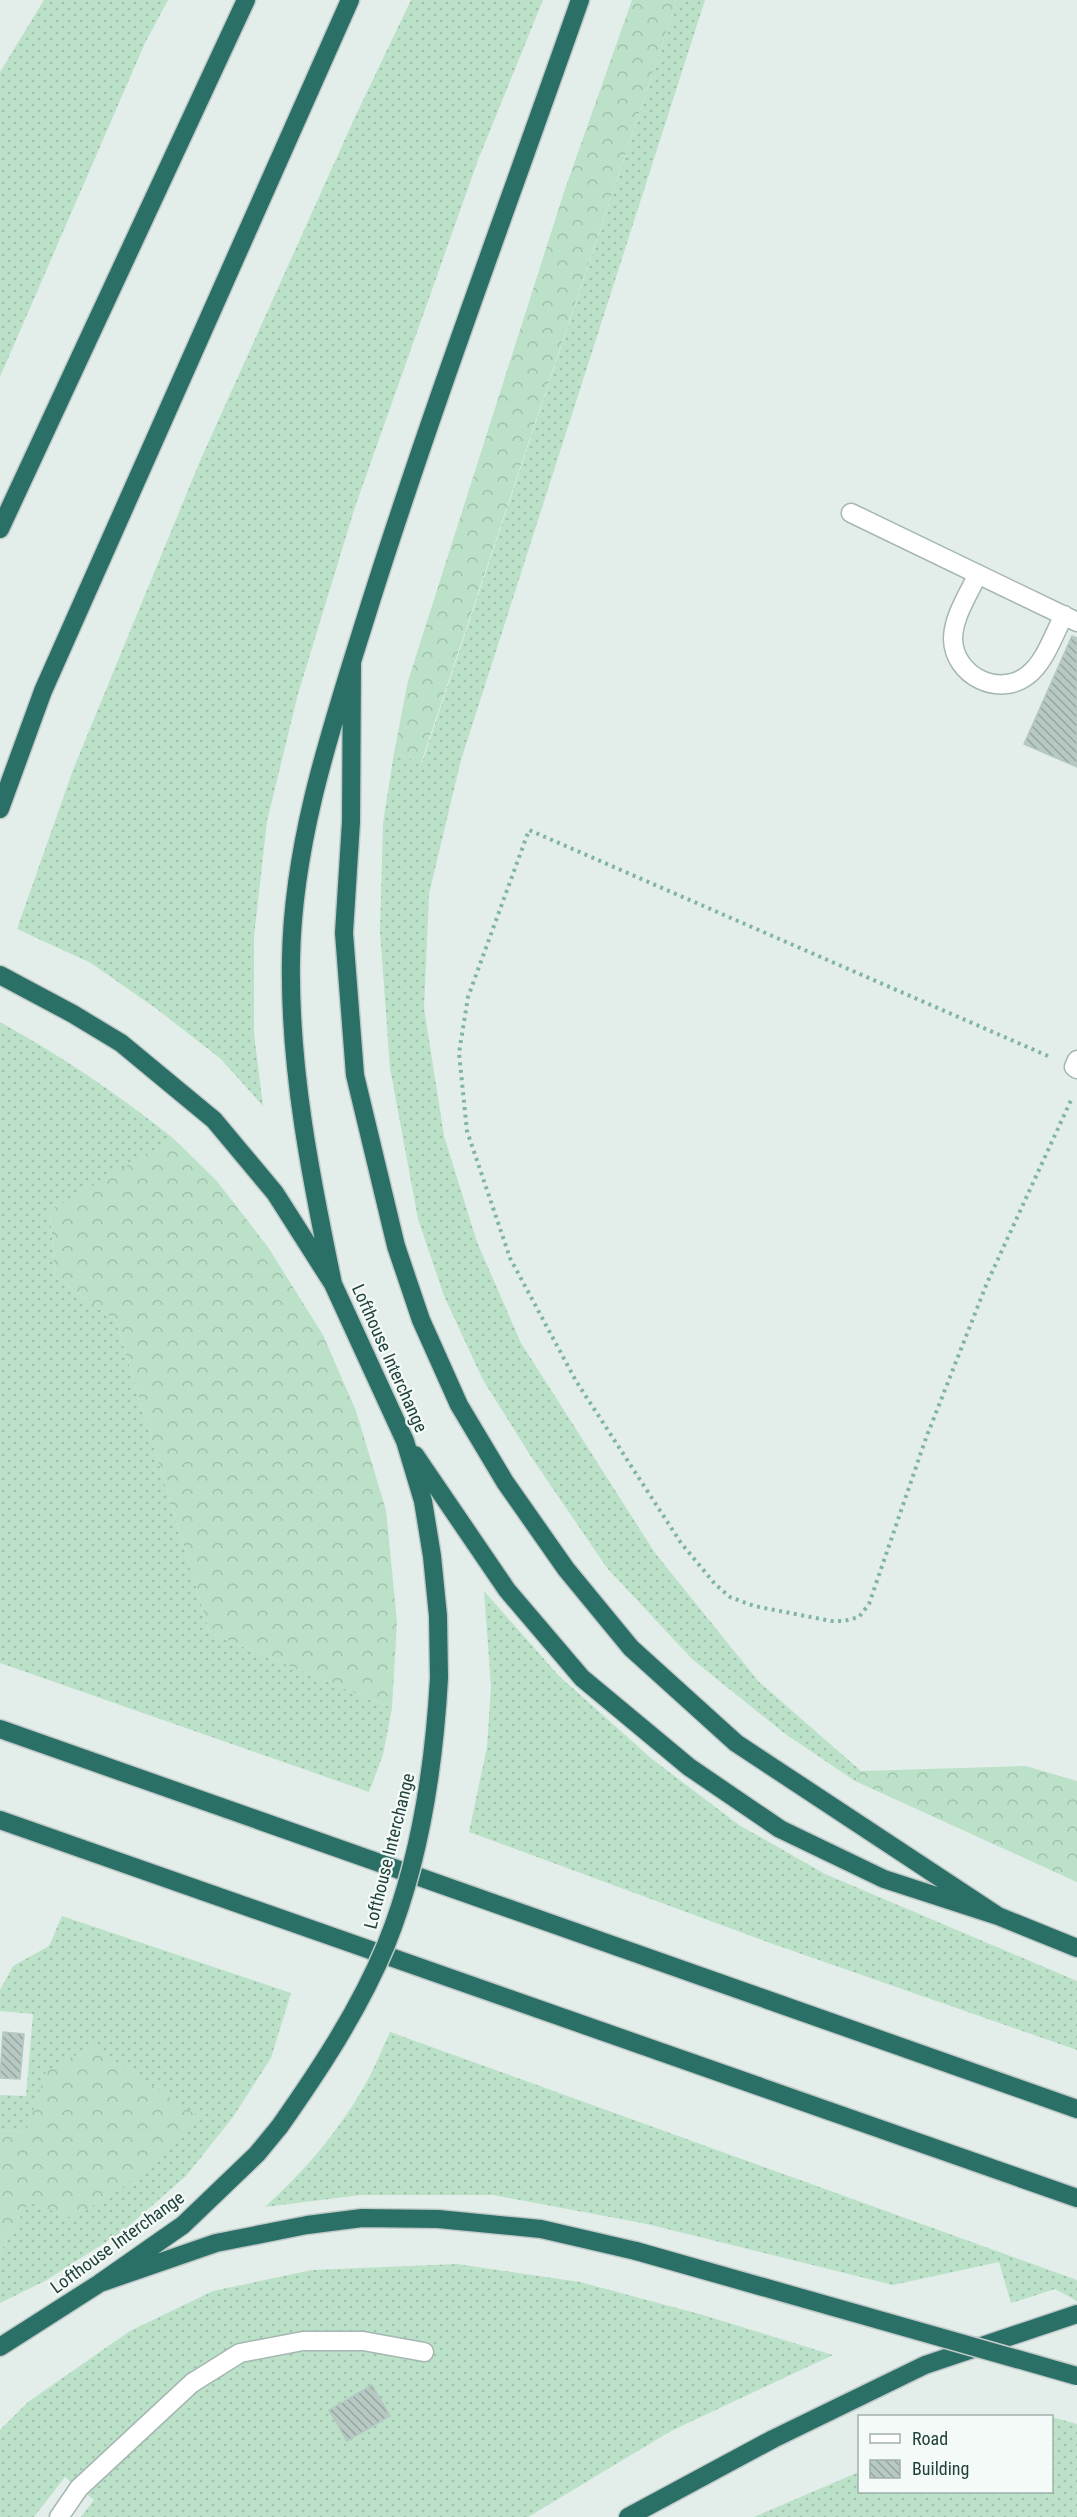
<svg xmlns="http://www.w3.org/2000/svg" width="1077" height="2517" font-family="'Roboto Condensed',sans-serif">
<defs>
<pattern id="grass-dots" width="8" height="8" patternUnits="userSpaceOnUse" patternTransform="scale(1.5)"><rect width="8" height="8" fill="#bbe1c8"/><path d="M2 2h.1M6 6h.1" fill="none" stroke="#a0c2ad" stroke-width="1.8" stroke-linecap="round"/></pattern>
<pattern id="forest-crowns" width="20" height="18" patternUnits="userSpaceOnUse" patternTransform="scale(1.5)"><rect width="20" height="18" fill="#bbe1c8"/><path d="M2 6a3 3 0 1 1 6 0M12 15a3 3 0 1 1 6 0" fill="none" stroke="#a0c2ad"/></pattern>
<pattern id="building-back-hatch" width="6" height="6" patternUnits="userSpaceOnUse" patternTransform="scale(1.5)"><rect width="6" height="6" fill="#b8c9c3"/><path d="M-1 5l2 2M0 0l6 6M5-1l2 2" fill="none" stroke="#95a5a0"/></pattern>
</defs>
<rect width="100%" height="100%" fill="#e3eeea"/>
<!-- grass -->
<path fill="url(#grass-dots)" d="M44,0H168L145,43L0,377V72Z
M411,0H543L478,160L355,507L298,694L267,821L254,937V1034L263,1106L221,1059L158,1010L91,963L17,929L73,770L200,461L355,117Z
M677,0H705L461,760L429,894L424,1008L444,1136L477,1242L521,1343L655,1553L759,1682L861,1771L855,1781L784,1733L692,1659L607,1568L532,1458L483,1380L444,1296L418,1219L390,1068L380,931L383,823L394,753L422,763Z
M0,1022C63,1057 118,1094 174,1139L50,1211L55,1277L116,1321L210,1633L392,1708L383,1755L369,1792L0,1663Z
M484,1591L559,1676L652,1759L739,1825L825,1874L1077,1981V2050L773,1944L469,1832L487,1747L491,1686Z
M62,1916L291,1993L271,2058L233,2117L186,2176L123,2231L45,2281L0,2303V2252L29,2201L47,2071L26,2132L0,2130V2095L26,2096L33,2014L0,2011V1990L13,1966L49,1946Z
M390,2032L1077,2280V2301L1055,2289L1011,2303L999,2262L893,2285L647,2224L493,2195H361L265,2207C302,2173 336,2135 362,2090C373,2072 381,2051 390,2032Z
M457,2264L580,2282L703,2315L833,2355L671,2431L528,2517H81L94,2500L65,2477L34,2517H0V2430L28,2402L130,2331L213,2291L312,2270Z
M1052,2417L1077,2424V2517H754L859,2472L860,2492H1052Z"/>
<!-- forest -->
<path fill="url(#forest-crowns)" d="M632,0H677L421,763L394,753L408,681L565,189Z
M174,1139L216,1180L268,1247L323,1335L356,1411L386,1510L397,1622L392,1708L210,1633L116,1321L55,1277L50,1210Z
M1026,1766L1077,1781V1882L855,1781L861,1771Z
M93,2046L202,2119L122,2188L72,2218L29,2202L0,2252V2130L26,2132L46,2071Z"/>
<!-- building -->
<path fill="url(#building-back-hatch)" stroke="#b5c8c2" stroke-width="1.5" d="M1072,636L1077,638V767L1024,744Z
M3,2032L24,2034L20,2079L0,2078Z
M372,2385L390,2416L347,2441L329,2410Z"/>
<g fill="none" stroke-linecap="round" stroke-linejoin="round">
<!-- minor casing -->
<g stroke="#a5b7b2" stroke-width="21">
<path id="minor" d="M851,513L1077,622
M978,574C969,593 953,617 953,639C954,676 999,698 1028,675C1045,662 1054,634 1064,615
M1077,1060L1074,1067L1077,1069
M59,2517L79,2488L192,2383L240,2353L303,2341H363L424,2352"/>
</g>
<!-- highway casing -->
<g stroke="#c1cac8" stroke-width="21">
<path id="highway" d="M0,529L246,0
M352,662L351,822L344,933L355,1075L396,1246L421,1320L459,1405L505,1482L566,1569L631,1648L736,1743L998,1916
M0,809L43,691L350,0
M0,975L73,1014L121,1043L214,1120L275,1193L333,1284L405,1441L423,1501L432,1556L438,1616L439,1678
M333,1284C311,1178 289,1069 291,959C293,836 335,717 371,601C435,399 510,200 580,0
M415,1455L507,1590L582,1678L689,1767L780,1829L884,1879L998,1916L1077,1948
M0,1729L1077,2109
M0,1820L1077,2198
M100,2283L216,2243L307,2225L362,2218L438,2219L541,2229L636,2251
M0,2347L100,2283L183,2225L257,2154L280,2126
M628,2517L773,2439L925,2365L1077,2314"/>
</g>
<!-- path -->
<path stroke="#81b4a8" stroke-width="4" stroke-dasharray="3 4.5" stroke-linecap="butt" d="M1048,1056L529,830L468,997L459,1053L467,1131L510,1258L576,1381L681,1543L715,1584L730,1597L754,1606L831,1621H844L859,1617L869,1604L926,1438L987,1283L1072,1098"/>
<!-- minor -->
<use href="#minor" stroke="#fff" stroke-width="18"/>
<!-- highway -->
<use href="#highway" stroke="#2a7067" stroke-width="18"/>
<!-- highway-bridge casing -->
<g stroke="#c1cac8" stroke-width="21" stroke-linecap="butt">
<path id="highway-bridge" d="M280,2126C320,2069 359,2010 386,1945C420,1861 434,1768 439,1678
M636,2251L1077,2376"/>
</g>
<!-- highway-bridge -->
<use href="#highway-bridge" stroke="#2a7067" stroke-width="18"/>
</g>
<g text-anchor="middle" dominant-baseline="central" stroke-width="4.5" stroke-linejoin="round" paint-order="stroke">
<!-- street labels -->
<g font-size="18" fill="#21413b" stroke="#f4faf8">
<text transform="translate(390 1358) rotate(66)">Lofthouse Interchange</text>
<text transform="translate(389 1851) rotate(-76)">Lofthouse Interchange</text>
<text transform="translate(117 2242) rotate(-36)">Lofthouse Interchange</text>
</g>
</g>
<!-- legend -->
<rect x="858" y="2415" width="195" height="78" fill="#f4faf8" stroke="#a0b0ac" stroke-width="1.5"/>
<rect x="870" y="2434" width="30" height="9" fill="#ffffff" stroke="#a0b0ac" stroke-width="1.5"/>
<text x="912" y="2445" font-size="18" fill="#21413b">Road</text>
<rect x="870" y="2460" width="30" height="18" fill="url(#building-back-hatch)" stroke="#a0b0ac" stroke-width="1.5"/>
<text x="912" y="2475" font-size="18" fill="#21413b">Building</text>
</svg>
